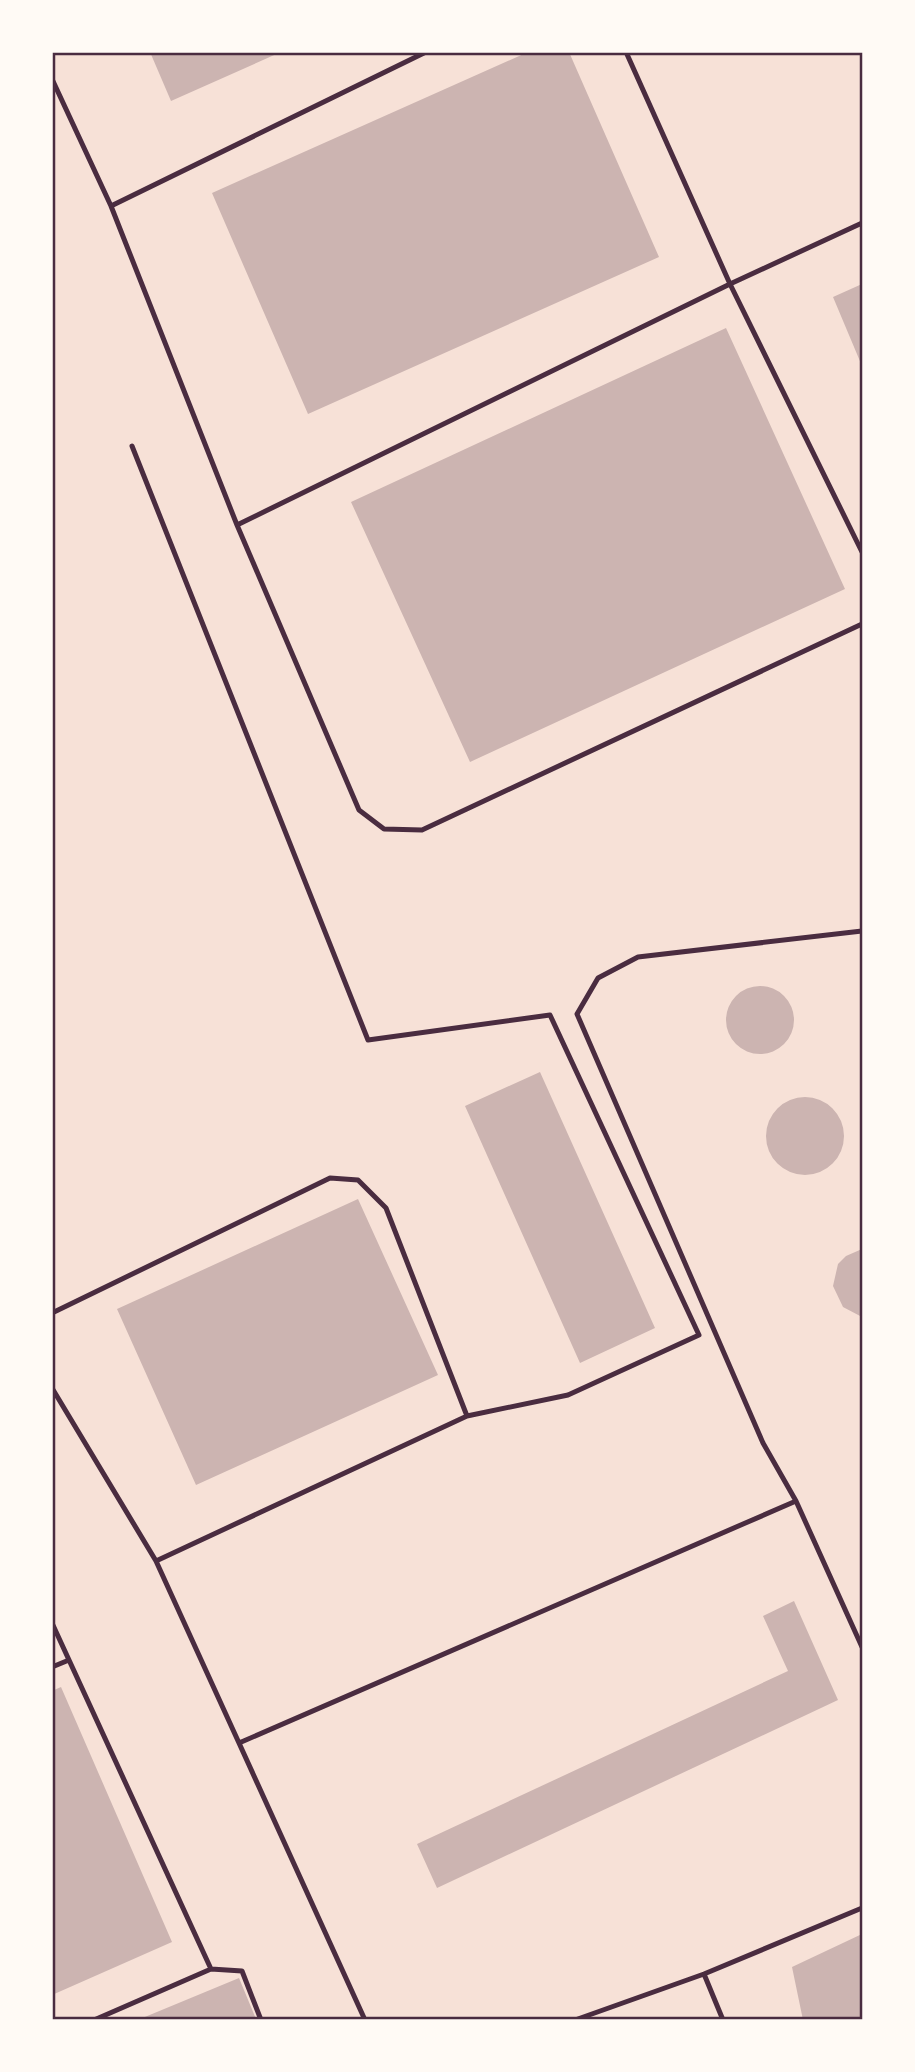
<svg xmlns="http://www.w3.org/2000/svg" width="915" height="2072" font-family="Inter,sans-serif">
<rect width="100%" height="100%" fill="#f7e1d7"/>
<!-- building -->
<path fill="#ccb4b1" d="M150,52H281L171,101Z
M528,52H569L659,257L308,414L212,193Z
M862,284V366L833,297Z
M726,328L845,589L470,762L351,502Z
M726 1020a34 34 0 1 1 68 0a34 34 0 1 1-68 0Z
M540,1072L655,1328L580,1363L465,1106Z
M766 1136a39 39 0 1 1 78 0a39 39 0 1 1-78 0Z
M358,1199L438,1375L196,1485L117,1309Z
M862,1249V1317L843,1307L833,1286L838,1264L846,1256Z
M794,1601L838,1700L437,1888L417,1844L788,1671L763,1616Z
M61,1687L172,1942L52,1995V1691Z
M862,1934V2020H803L792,1967Z
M239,1978L256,2019H140Z"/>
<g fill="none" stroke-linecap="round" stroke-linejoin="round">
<!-- service -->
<path stroke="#4a2c40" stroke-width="5" d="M626,52L730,284L862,223
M52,79L111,206L237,525L359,810L384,829L422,830L862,624
M111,206L426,52
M132,446L368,1040L550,1015L699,1335L568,1395L467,1416L156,1561L239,1743
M237,525L730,284L862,552
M52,1313L330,1178L358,1180L386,1208L467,1416
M52,1388L156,1561
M796,1501L862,1647
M52,1623L69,1660L52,1667
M69,1660L211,1969L242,1971L261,2020
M704,1974L723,2020
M94,2020L211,1969
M365,2020L239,1743L796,1501L763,1443L577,1014L598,978L638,957L862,931
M575,2020L704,1974L862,1908"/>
</g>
<!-- border -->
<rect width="915" height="2072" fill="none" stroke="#fffaf5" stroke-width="108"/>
<rect x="54" y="54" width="807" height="1964" fill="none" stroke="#4a2c40" stroke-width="2.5"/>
</svg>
